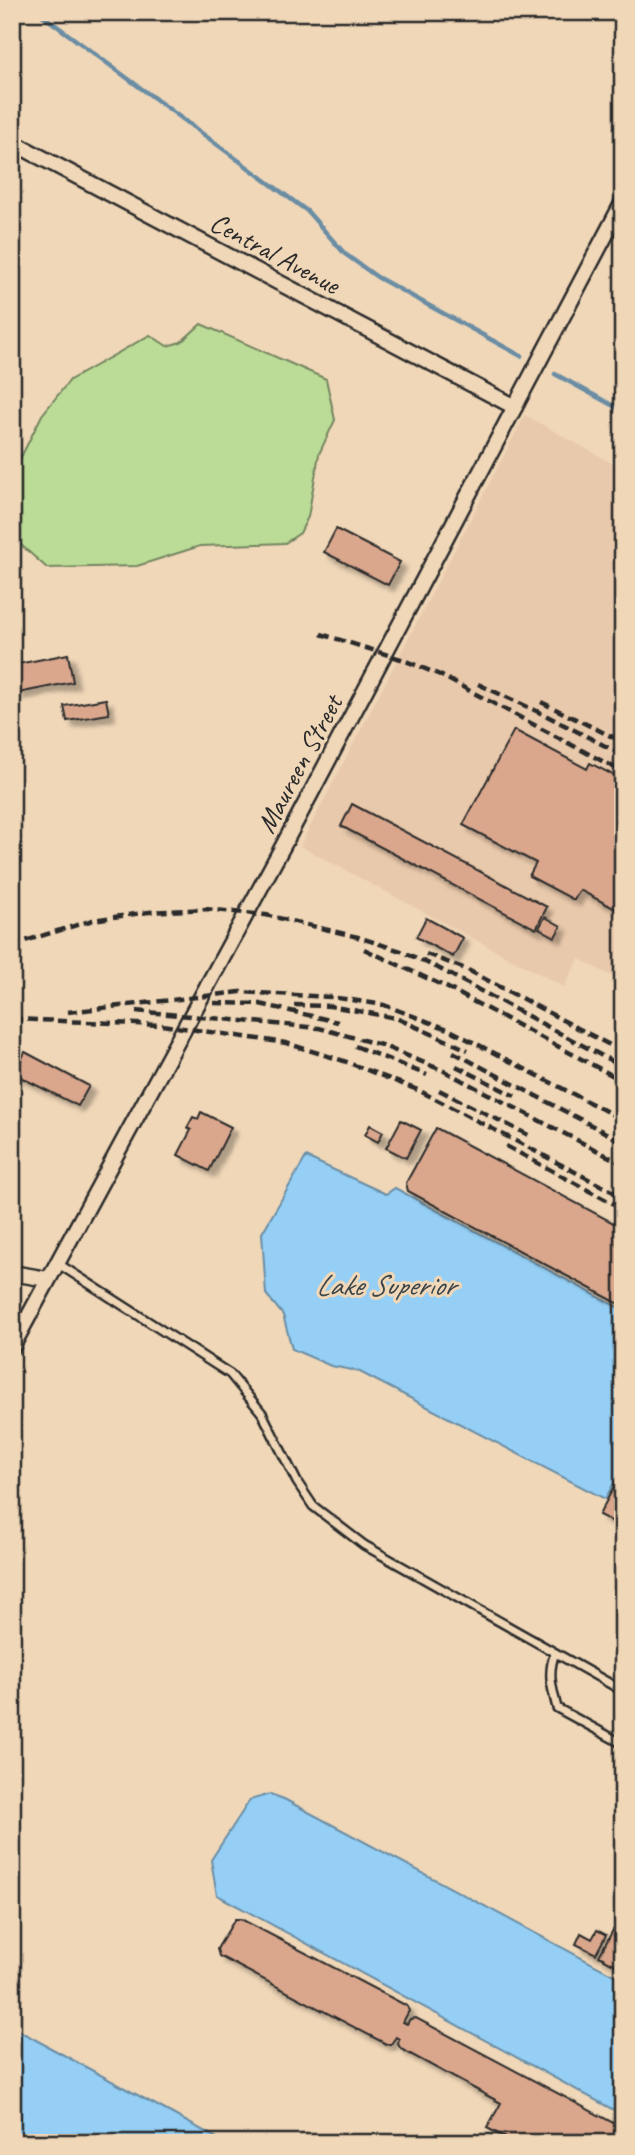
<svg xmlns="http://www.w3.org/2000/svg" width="635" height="2155" font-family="Caveat,sans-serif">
<defs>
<filter id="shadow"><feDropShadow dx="6" dy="6" stdDeviation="2" flood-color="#0004"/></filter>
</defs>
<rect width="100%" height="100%" fill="#f0d7b8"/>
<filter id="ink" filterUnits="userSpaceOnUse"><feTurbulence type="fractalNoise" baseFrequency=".0143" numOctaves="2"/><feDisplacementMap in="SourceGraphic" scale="14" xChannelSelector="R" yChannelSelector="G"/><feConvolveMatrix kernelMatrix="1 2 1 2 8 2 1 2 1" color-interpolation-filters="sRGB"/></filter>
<g filter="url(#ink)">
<!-- built -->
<path fill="#e9c9ab" d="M525,415L623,469V982L579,959L564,987L300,846Z"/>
<!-- green -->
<path fill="#bbdc96" stroke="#738460" stroke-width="2" d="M201,324L326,379L335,420L319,454L308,517L300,533L285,543L200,546L137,566L47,568L21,545L12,517V496L17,465L42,415L70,380L150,335L167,346L181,342Z"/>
<!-- water -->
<path fill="#95cff5" stroke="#6b8da4" stroke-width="2" d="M306,1157L386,1194L395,1188L623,1310V1467L605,1499L358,1371L331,1366L292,1349L283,1315L266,1294L262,1233Z
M270,1794L284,1799L623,1980V2115L217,1895L211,1860L250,1800Z
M12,2027L226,2143H12Z"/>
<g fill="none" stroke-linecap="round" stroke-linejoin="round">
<!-- stream -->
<path stroke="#6b8da4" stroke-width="4.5" d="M38,12L307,211L345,254L377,277L521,356
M555,374L623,411"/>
</g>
<!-- building -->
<path fill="#daa78d" stroke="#2b2b2b" stroke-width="2" filter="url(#shadow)" d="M336,529L400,562L388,585L324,552Z
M68,654L73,682L18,693L13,665Z
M106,699L109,714L67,721L64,706Z
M514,730L587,769L590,763L623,780V913L580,890L574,900L529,876L536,863L463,825Z
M352,804L547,907L536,929L341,826Z
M545,917L561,926L555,937L539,928Z
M426,918L463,938L453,957L416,937Z
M25,1052L89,1086L78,1106L14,1074Z
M201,1112L231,1127L209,1171L178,1155L191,1130L187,1128L193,1117L198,1119Z
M401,1120L421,1130L406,1158L386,1148Z
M370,1125L383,1132L378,1142L365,1135Z
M436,1128L623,1228V1306L408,1191L406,1183Z
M618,1479L623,1481V1527L599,1515Z
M235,1919H241L407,2006L409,2011L403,2022L407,2024L410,2019L416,2018L623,2128V2143H516L487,2128L501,2103L401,2049L398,2044L399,2039L396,2037L391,2044H386L219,1956L217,1949Z
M597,1930L606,1935L596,1954L576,1944L581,1933L592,1939Z
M613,1930L623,1935V1969L599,1956Z"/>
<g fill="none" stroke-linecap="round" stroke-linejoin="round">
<!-- service casing -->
<g stroke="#2b2b2b" stroke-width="12">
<path id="service" d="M57,1263L230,1374L262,1413L297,1482L313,1506L364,1545L623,1691
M555,1653C547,1673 552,1688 557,1708L623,1744"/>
</g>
<!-- minor casing -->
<g stroke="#2b2b2b" stroke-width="19">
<path id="minor" d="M12,142L515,407
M12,1273L47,1279
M12,1347L283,846L623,202"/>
</g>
<!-- service -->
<use href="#service" stroke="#f0d7b8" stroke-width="7"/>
<!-- minor -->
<use href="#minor" stroke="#f0d7b8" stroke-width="14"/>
<!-- rail -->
<path stroke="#2b2b2b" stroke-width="4.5" stroke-dasharray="10 5" stroke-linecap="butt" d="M321,634L401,659L440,675L623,772
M478,684L543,714L623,755
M541,702L623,742
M12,945L93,920L149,912L205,909L266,915L358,937L401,951L438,968L623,1067
M364,949L446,987L623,1081
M426,954L466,969L623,1052
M214,1003L260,1004L338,1022
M294,1005L330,1006L396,1018L468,1050
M136,1011L319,1028L381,1045L444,1071L623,1164
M68,1012L240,992L331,997L384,1005L448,1029L623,1120
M12,1019L162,1025L286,1043L344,1061L420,1091L623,1197
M355,1046L427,1075
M453,1052L623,1142
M456,1066L515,1096
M439,1090L530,1136
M506,1146L623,1209"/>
</g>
</g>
<g text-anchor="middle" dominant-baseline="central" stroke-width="6" stroke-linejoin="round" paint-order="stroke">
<!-- street labels -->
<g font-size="28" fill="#2b2b2b" stroke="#f0d7b8">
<text transform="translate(275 253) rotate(28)">Central Avenue</text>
<text transform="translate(299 764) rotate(-62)">Maureen Street</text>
</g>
<!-- water labels -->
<g font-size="30" font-style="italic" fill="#3b4449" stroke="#f0d7b8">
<text x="385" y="1285">Lake Superior</text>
</g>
</g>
<!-- margin -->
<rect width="635" height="2155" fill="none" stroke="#f0d7b8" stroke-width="42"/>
<rect x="21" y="21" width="593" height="2113" fill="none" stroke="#2b2b2b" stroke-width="2.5" filter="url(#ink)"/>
</svg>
